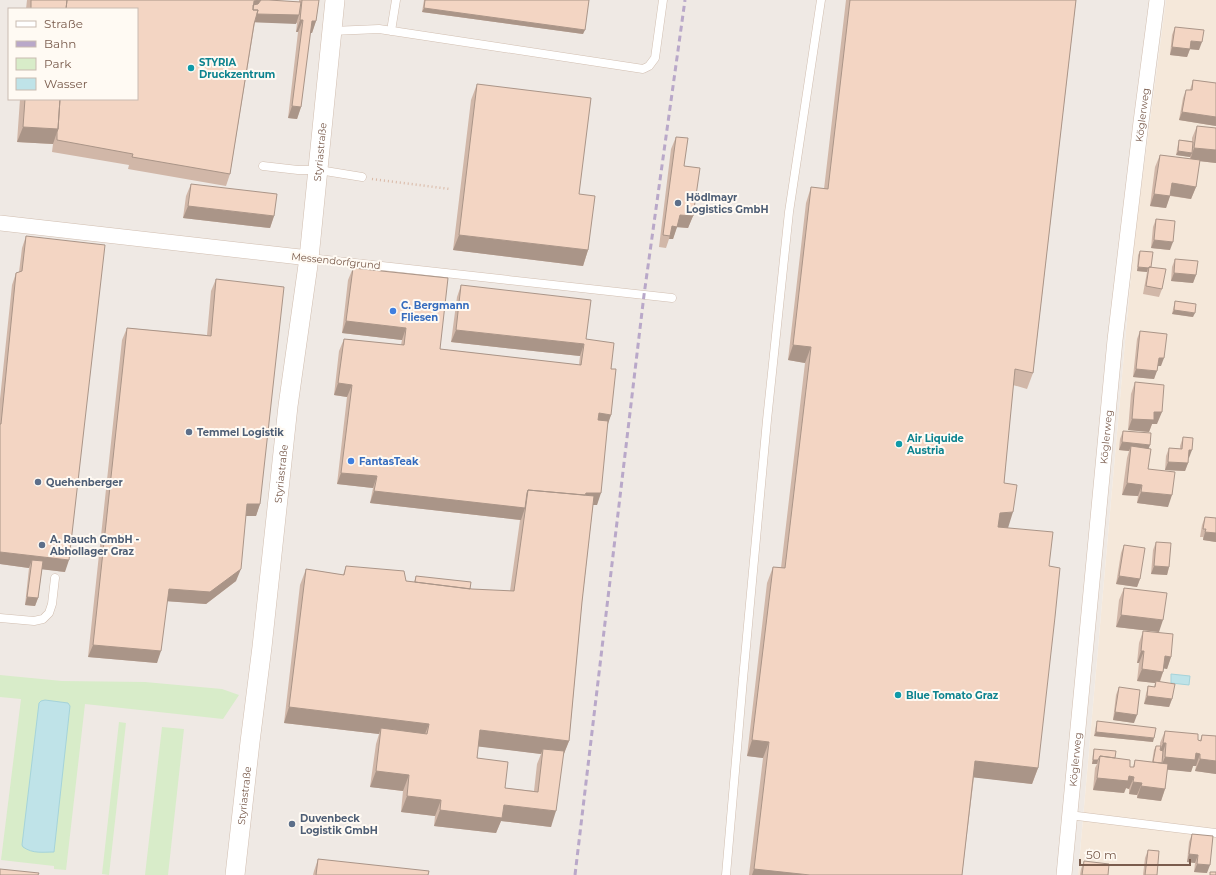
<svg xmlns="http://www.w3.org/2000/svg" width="1216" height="875" font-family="Montserrat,sans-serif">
<rect width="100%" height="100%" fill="#fdf6ec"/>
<!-- residential -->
<path fill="#f5e8da" d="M1166,0H1216V875H1078L1134,240Z"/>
<!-- industrial -->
<path fill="#efe9e4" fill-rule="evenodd" d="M0,0H1166L1134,240L1078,875H0ZM9,9H137V99H9Z"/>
<!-- green -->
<path fill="#d8ecc9" d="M0,675L62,681L145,682L222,689L239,695L223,719L85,704L66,870L54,869V866L1,860L21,699L0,697Z
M119,722L126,723L109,875L102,874Z
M162,727L184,729L168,875H145Z"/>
<!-- water -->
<path fill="#bfe3e8" stroke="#a5d3da" d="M1171,674L1190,676L1189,685L1171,683Z
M45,700L68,703L70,706L54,852C43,852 33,854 23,847L22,845L39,703L41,701Z"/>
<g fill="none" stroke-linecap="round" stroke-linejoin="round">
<!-- service casing -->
<g stroke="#d1beb0" stroke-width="9">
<path id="service" d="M332,31L379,29L643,69L649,66L655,58L663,0
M391,31L396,0
M263,166L298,170H319L362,177
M309,258L672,298
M0,618L34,621L43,619L49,613L52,604L55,578
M1069,815L1216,833
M726,875L743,679L767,420L789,212L821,0"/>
</g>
<!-- minor casing -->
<g stroke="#d1beb0" stroke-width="16">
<g id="minor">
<path d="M0,223L309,258"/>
<path id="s1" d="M1064,875L1115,340L1141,122L1157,0"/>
</g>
</g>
<!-- tertiary casing -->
<g stroke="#d1beb0" stroke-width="20">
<g id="tertiary">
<path id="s2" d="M235,875L250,742L262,647L288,406L309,258L335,0"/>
</g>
</g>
<!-- path -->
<path stroke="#d9b8a5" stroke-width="2.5" stroke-dasharray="1 3" stroke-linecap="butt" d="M372,179L450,189"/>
<!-- service -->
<use href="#service" stroke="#fff" stroke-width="8"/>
<!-- minor -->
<use href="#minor" stroke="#fff" stroke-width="15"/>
<!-- tertiary -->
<use href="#tertiary" stroke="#fff" stroke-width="19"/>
<!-- rail -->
<path stroke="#b9a8c9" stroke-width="3" stroke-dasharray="6 4" stroke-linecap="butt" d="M575,875L644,295L685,0"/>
</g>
<!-- wall -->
<path fill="#d1b7a8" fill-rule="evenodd" d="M27,0H269L299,2V0H319L316,21L312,33H310L301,107L297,119L288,118L298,32H296L297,23L255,22L230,174L226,186L128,169L129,165L52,152L53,144L17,142L20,99H137V9H26Z
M424,0H589L583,34L422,12Z
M846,0H1076L1033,373L1027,389L1013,385L1004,483L1008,528L1049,566L1038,768L1032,784L974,777L962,875H749L763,758L747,756L767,583L773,567L781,568L805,363L788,360L806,203L811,187L824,189Z
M1175,27L1199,50L1190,49L1187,57L1170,55L1172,35Z
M1193,80L1216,83V126L1179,120L1183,98L1186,90H1190Z
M477,84L588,250L583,266L453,250L471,100Z
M1197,126L1216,163L1199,161L1196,187L1191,199L1170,196L1166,208L1150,206L1155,167L1160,155L1190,159V157L1176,155L1178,144L1179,140L1192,141V138Z
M676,137L693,216L688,228L677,227L673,239H669L666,248L659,247L671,149Z
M191,184L274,216L270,228L183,218L186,196Z
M1156,219L1170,250L1151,248L1153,227Z
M26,236L65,572L42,569L38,598L35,606L25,605L29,568L0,564V399L12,285L16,273L19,272L22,248Z
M1140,251L1151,267L1162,289L1159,297L1143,294L1147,272L1137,271L1138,255Z
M1175,259L1196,275L1193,283L1171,281L1172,267Z
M353,268L440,349L579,365L580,356L451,342L457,297L461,285L586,339L611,369V415L608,422L597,505H593L582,602L569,741L563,756L551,827L501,821L496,833L434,826L435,816L401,812L403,791L370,787L376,744L379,734L284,723L300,585L306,569L343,575L346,566L406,581L414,582L416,576L470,589L510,591L520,520L370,503L373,488L337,484L347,397L334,395L339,351L344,339L401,345L402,340L342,333L348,280ZM478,746L541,754L537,764L534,791L505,788L477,758Z
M216,279L260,504L256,516H246L236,581L206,604L167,601L157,663L88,657L122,340L127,328L207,335L211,291Z
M1175,301L1193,317L1172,314L1174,305Z
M1140,331L1161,366H1158L1154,379L1133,377L1137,339Z
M1135,382L1157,424H1152L1149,432L1128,430L1131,394Z
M1123,431L1149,448L1148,469L1168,507L1137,503L1138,496L1122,495L1127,458L1129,451L1119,450L1120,439Z
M1183,437L1189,458H1188V463L1185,471L1165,470L1166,456L1169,448L1180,449V446Z
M1205,517L1216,518V542L1203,540V537H1200L1202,525Z
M1156,542L1169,567L1167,575L1151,574L1153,550Z
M1124,545L1140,579L1137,587L1116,584L1121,553Z
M1124,588L1159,632L1116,627L1119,600Z
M1143,631L1171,657L1167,669L1164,668L1163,672L1160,682L1172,699L1169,707L1144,704L1146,694L1148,686L1154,687L1155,683L1137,681L1139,663H1137L1139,643Z
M1119,687L1134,723L1113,720L1116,695Z
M1097,721L1153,742L1094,736L1096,725Z
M1165,731L1198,740L1200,741L1202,735L1216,736V774L1195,771L1196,766H1193L1191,772L1167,769L1165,789L1161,801L1137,798V795L1129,794V789L1126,788L1124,793L1093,790L1095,768L1097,764H1092L1093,753L1094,749L1115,758L1130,767H1133L1135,760L1152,762L1154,750L1156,746H1160V743Z
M1192,834L1207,873L1194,872L1195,863L1187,862L1189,842Z
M1148,850L1157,875H1143L1145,858Z
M318,859L428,875H313L314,871Z
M1084,861L1108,875H1080L1081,869Z"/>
<!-- shaded-wall -->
<path fill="#aa9588" d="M261,0L259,7L253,5L254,1Z
M424,8L585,30L583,34L422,12Z
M251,14L299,15L296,24L248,22Z
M300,20H303L298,32H296Z
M312,21H316L312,33H308Z
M1191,41L1202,42L1199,50L1188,49Z
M1172,47L1190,49L1187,57L1170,55Z
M292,106L301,107L297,119L288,118Z
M1182,112L1216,117V126L1179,120Z
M23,127L58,129L53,144L17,142Z
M1194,148L1216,150V163L1190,160Z
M1178,151L1192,153L1190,157L1176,155Z
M1172,183L1196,187L1191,199L1167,195Z
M1154,194L1170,196L1166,208L1150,206Z
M188,206L274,216L270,228L183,218Z
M680,215L693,216L688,228L676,227H677L673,239H669L672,226Z
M459,235L588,250L583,266L453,250Z
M1154,240L1173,242L1170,250L1151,248Z
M1138,267L1148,268L1147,272L1137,271Z
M1174,273L1196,275L1193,283L1171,281Z
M1174,310L1195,313L1193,317L1172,314Z
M346,321L406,328L402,340L342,333Z
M456,330L584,344L580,356L451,342Z
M793,345L811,347L805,363L788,360Z
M1159,358H1164L1161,366H1156Z
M1136,369L1157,371L1154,379L1133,377Z
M338,383L352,385L347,397L334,395Z
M1154,412H1162L1157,424H1152L1149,432L1128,430L1132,419Z
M599,413L611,415L607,427L594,425Z
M1122,442L1150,445L1147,453L1131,446L1129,451L1119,450Z
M1189,450H1192L1189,458H1186Z
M1168,462L1188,463L1185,471L1165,470Z
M341,473L377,476L373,488L337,484Z
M1127,483L1142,485L1138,496L1122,495Z
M374,491L525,508L521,520L370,503Z
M1141,492L1172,495L1168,507L1137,503Z
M586,493H601L597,505H582Z
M247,504H260L256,516H243Z
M1013,512L1008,528H995L1000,513Z
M1205,532L1216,533V542L1203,540Z
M0,552L69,560L65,572L31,568L32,560L29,568L0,564Z
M1154,566L1169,567L1167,575L1151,574Z
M241,569L236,581L206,604L164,601L169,589Z
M1119,576L1140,579L1137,587L1116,584Z
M27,597L38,598L35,606L25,605Z
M1121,615L1163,620L1159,632L1116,627Z
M93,645L161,651L157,663L88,657Z
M1141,651H1144L1139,663H1137Z
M1165,656L1171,657L1167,669L1161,668Z
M1142,669L1163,672L1159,683L1156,681L1155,683L1137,681Z
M1147,696L1172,699L1169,707L1144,704Z
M289,707L429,724L423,739L381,728L379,734L284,723Z
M1115,712L1137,715L1134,723L1113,720Z
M480,730L569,741L563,756L543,749L541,754L474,746Z
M1096,732L1154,738L1153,742L1094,736Z
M752,740L769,742L763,758L747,756Z
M1163,743H1166L1162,755L1159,754Z
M1196,753L1200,754L1196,766H1193L1191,772L1160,769L1165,757Z
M1200,759L1216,761V774L1195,771Z
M1093,760H1098L1097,764H1092Z
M975,761L1038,768L1032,784L970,777Z
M376,771L409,775L403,791L370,787Z
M1129,776L1134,777L1129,789L1126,788L1124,793L1093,790L1097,778Z
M1133,782L1142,783L1137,795L1129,794Z
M1141,786L1165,789L1161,801L1137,798Z
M407,796L441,800L435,816L401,812Z
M504,805L556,811L551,827L501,821L496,833L434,826L440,810Z
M1189,854L1198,855L1195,863L1187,862Z
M1197,864L1210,865L1207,873L1194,872Z
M754,869L810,875H752Z"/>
<!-- building -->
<path fill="#f3d5c3" stroke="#aa9588" d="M31,0H67L66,9H31Z
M67,0H260L254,1L253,10H258L254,24L230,174L132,157L133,154L57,140V132L58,129L60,99H137V9H66Z
M261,0H269L301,2L299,15L257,14L258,10H253V5L258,4Z
M302,0H319L316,21H312L301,107L292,106L303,20H300Z
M425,0H589L585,30L424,8Z
M850,0H1076L1033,373L1015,369L1004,483L1017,485L1013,512L1000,513L998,527L1053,532L1049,566L1060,568L1055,617L1038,768L975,761L962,875H810L754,869L769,742L752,740L773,567L785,568L811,347L793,345L811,187L828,189Z
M1175,27L1204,30L1202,42L1191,41L1190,49L1172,47Z
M1193,80L1216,83V117L1182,112L1186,90H1192Z
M477,84L591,98L579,194L595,196L588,250L459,235Z
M25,99H60L58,129L23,127Z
M1197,126L1216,128V150L1194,148Z
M676,137L688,138L684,166L700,168L693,216L680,215L677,227L672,226L670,236L663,235Z
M1179,140L1193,142L1192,153L1178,151Z
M1160,155L1200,160L1196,187L1172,183L1170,196L1154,194Z
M191,184L277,194L274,216L188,206Z
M1156,219L1175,221L1173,242L1154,240Z
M26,236L105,245L69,560L0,552V424H1L16,273L22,271Z
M1140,251L1153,252L1151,267H1149V268L1138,267Z
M1175,259L1198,261L1196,275L1174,273Z
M1149,267L1166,269L1162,289L1146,286Z
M353,268L448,278L440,349L581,365L584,344L456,330L461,285L591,300L586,339L614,343L611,369H616L611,415L599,413L598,420L608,421L601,493H586L585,495L528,490L527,493L525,508L374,491L377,476L341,473L352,385L338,383L344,339L404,345L406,328L346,321Z
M216,279L284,287L260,504H247L241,569L210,592L169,589L161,651L93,645L127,328L211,336Z
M1175,301L1196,304L1195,313L1174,310Z
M1140,331L1167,334L1164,358H1159L1157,371L1136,369Z
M1135,382L1164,385L1162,412H1154V420L1132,419Z
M1123,431L1151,433L1150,445L1122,442Z
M1183,437L1193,438L1192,450H1189L1188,463L1168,462L1169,448L1182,449Z
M1131,446L1151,449L1148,469L1175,472L1172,495L1141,492L1142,485L1127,483Z
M528,490L594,496L582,602L569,741L480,730L477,758L508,762L505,788L538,792L543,749L564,751L556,811L504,805L502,818L440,810L441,800L407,796L409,775L376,771L381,728L427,734L429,724L289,707L306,569L344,575L346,566L404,571L406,581L472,589L514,591Z
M1205,517L1216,518V533L1205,532L1206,529H1203Z
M1156,542L1171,543L1169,567L1154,566Z
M1124,545L1145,548L1140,579L1119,576Z
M32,560L43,561L38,598L27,597Z
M416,576L471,582L470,589L415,582Z
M1124,588L1167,593L1163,620L1121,615Z
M1143,631L1173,634L1171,657L1165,656L1163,672L1142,669L1144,651H1141Z
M1156,681L1175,684L1172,699L1147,696L1148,686L1155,687Z
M1119,687L1140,690L1137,715L1115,712Z
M1097,721L1156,728L1154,738L1096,732Z
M1165,731L1198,734V740L1201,741L1202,735L1216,736V761L1200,759V754L1196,753L1195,760L1165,757L1166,743H1163Z
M1156,746H1161L1160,750L1163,751L1162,763L1153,762Z
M1094,749L1116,751L1115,758L1100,756L1098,760H1093Z
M1100,756L1130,760V767H1134L1135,760L1168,764L1165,789L1141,786L1142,783L1133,782L1134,777L1129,776L1128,781L1097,778Z
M1192,834L1213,836L1210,865L1197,864L1198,855L1189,854Z
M1148,850L1159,851L1157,875H1145Z
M318,859L429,871L428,875H316Z
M1084,861L1109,864L1108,875H1082Z
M0,869L39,873L38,875H0Z
M1210,872H1216V875H1210Z"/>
<!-- markers -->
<g fill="#0f9aa8" stroke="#fffaf3" stroke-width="1.5">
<circle cx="191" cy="68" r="4"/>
<circle cx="899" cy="444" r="4"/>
<circle cx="898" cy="695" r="4"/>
</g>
<g fill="#5c6f8a" stroke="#fffaf3" stroke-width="1.5">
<circle cx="678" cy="203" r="4"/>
<circle cx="189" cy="432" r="4"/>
<circle cx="38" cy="482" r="4"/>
<circle cx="42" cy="545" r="4"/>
<circle cx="292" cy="824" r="4"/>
</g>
<g fill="#3f7fe0" stroke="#fffaf3" stroke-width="1.5">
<circle cx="393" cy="311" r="4"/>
<circle cx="351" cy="461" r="4"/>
</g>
<g text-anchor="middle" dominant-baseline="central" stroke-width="4" stroke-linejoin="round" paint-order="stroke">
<!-- culture labels -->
<g font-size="10" font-weight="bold" fill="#0d838f" stroke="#fffaf3" text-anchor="start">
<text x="199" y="62">STYRIA<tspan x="199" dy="12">Druckzentrum</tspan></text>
<text x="907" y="438">Air Liquide<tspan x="907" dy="12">Austria</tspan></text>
<text x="906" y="695">Blue Tomato Graz</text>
</g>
<!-- street labels -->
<g font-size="10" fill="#7a5c4d" stroke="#fffaf3">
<text stroke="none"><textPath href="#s1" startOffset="764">Köglerweg</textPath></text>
<text stroke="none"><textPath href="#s2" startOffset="728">Styriastraße</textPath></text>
<text transform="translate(336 261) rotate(6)">Messendorfgrund</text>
<text stroke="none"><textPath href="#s1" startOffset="440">Köglerweg</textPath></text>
<text stroke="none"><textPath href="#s2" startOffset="404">Styriastraße</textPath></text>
<text stroke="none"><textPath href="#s1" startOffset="116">Köglerweg</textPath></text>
<text stroke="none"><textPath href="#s2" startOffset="80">Styriastraße</textPath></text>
</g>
<!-- service labels -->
<g font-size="10" font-weight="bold" fill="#4e5e75" stroke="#fffaf3" text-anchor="start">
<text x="686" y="197">Hödlmayr<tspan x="686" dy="12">Logistics GmbH</tspan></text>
<text x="197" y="432">Temmel Logistik</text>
<text x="46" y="482">Quehenberger</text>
<text x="50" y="539">A. Rauch GmbH -<tspan x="50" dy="12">Abhollager Graz</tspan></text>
<text x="300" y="818">Duvenbeck<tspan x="300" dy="12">Logistik GmbH</tspan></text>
</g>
<!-- shop labels -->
<g font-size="10" font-weight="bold" fill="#366cbe" stroke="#fffaf3" text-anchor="start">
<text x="401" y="305">C. Bergmann<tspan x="401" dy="12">Fliesen</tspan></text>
<text x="359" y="461">FantasTeak</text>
</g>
</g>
<!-- legend -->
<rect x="8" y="8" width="130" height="92" fill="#fffaf3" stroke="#cabbb1"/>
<rect x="16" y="21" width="20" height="6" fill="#ffffff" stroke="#cabbb1"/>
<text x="44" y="28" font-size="12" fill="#7a5c4d">Straße</text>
<rect x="16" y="41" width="20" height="6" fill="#b9a8c9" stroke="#cabbb1"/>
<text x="44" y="48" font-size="12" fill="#7a5c4d">Bahn</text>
<rect x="16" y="58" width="20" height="12" fill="#d8ecc9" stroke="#cabbb1"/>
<text x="44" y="68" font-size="12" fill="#7a5c4d">Park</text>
<rect x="16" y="78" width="20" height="12" fill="#bfe3e8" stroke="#cabbb1"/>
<text x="44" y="88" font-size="12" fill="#7a5c4d">Wasser</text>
<!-- scale -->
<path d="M1080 859v6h110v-6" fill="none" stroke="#7a5c4d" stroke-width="2"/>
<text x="1086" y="859" font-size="12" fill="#7a5c4d" stroke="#fffaf3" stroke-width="3" paint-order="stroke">50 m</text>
</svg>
